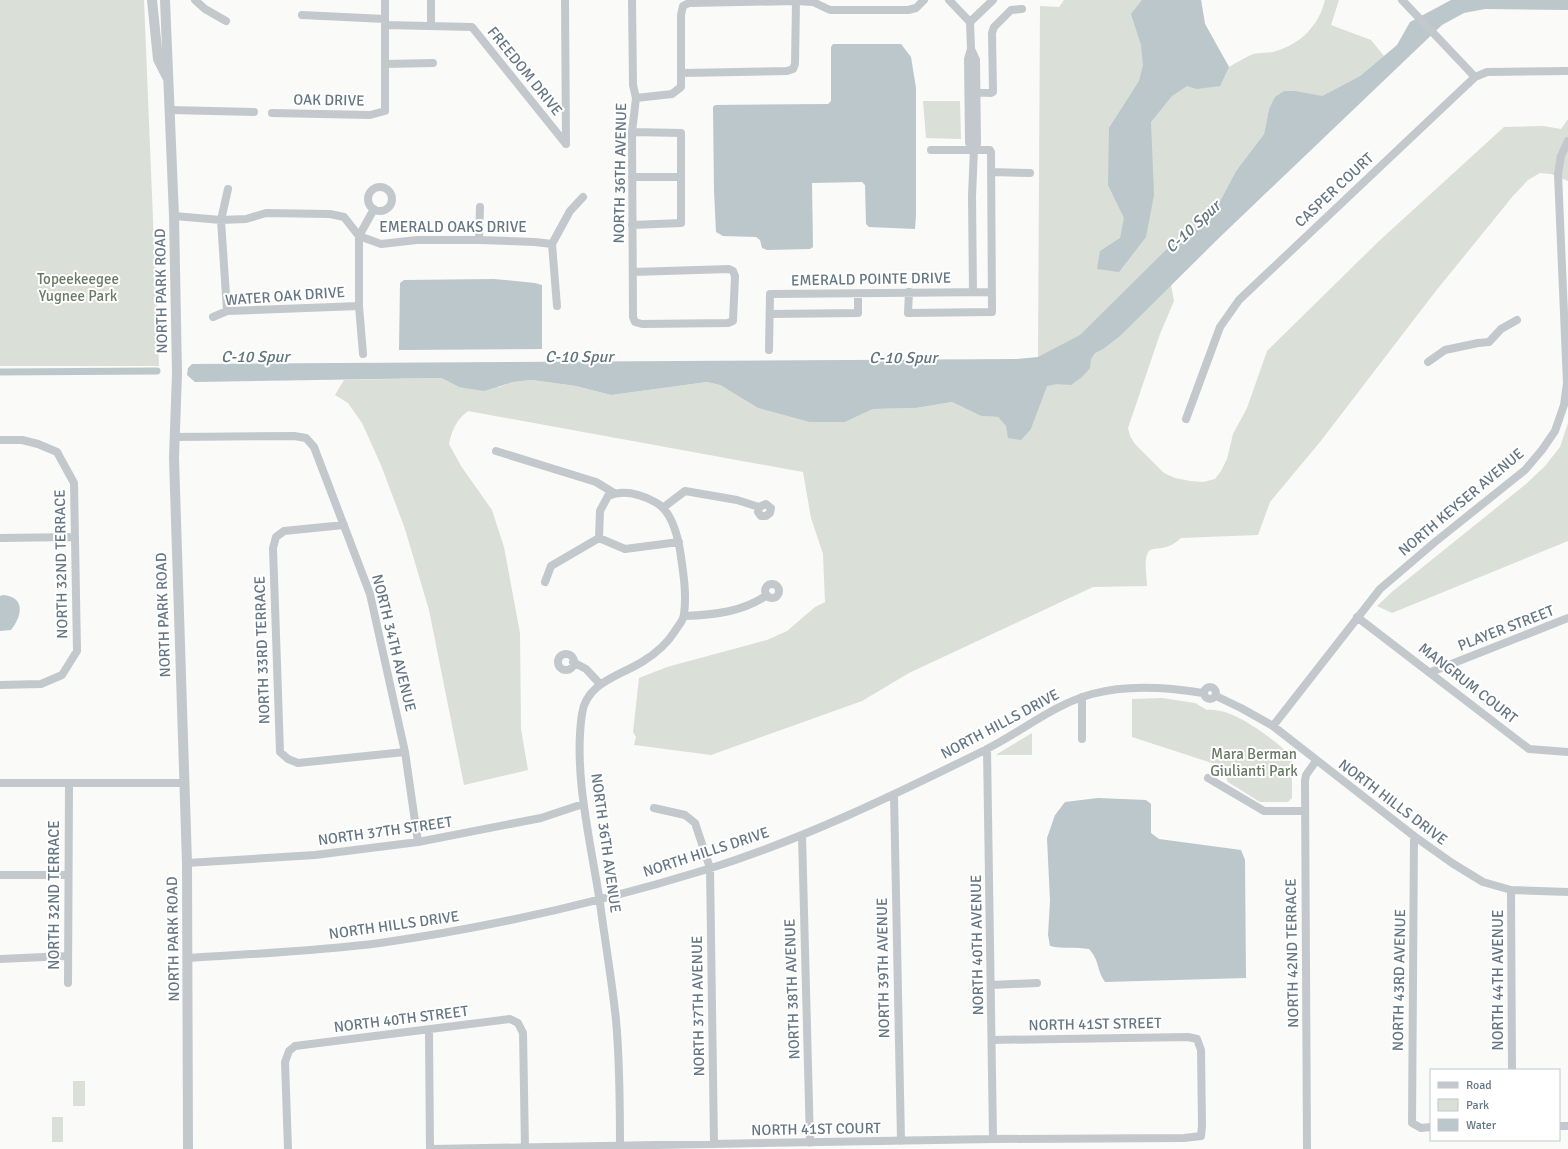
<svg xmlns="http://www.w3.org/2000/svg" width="1568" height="1149" font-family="Signika,sans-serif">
<rect width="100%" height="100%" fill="#fafaf8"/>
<!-- green -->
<path fill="#dadfd7" d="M0,0H144L159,366H0Z
M1064,0H1201L1205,24L1229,67C1236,63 1244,58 1251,55C1259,52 1268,54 1276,51C1301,44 1319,25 1325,0H1339L1331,25L1371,40L1384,56L1360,76L1322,96L1269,109L1264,134L1236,171L1218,205L1191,232L1171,285L1174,301L1160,334L1128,428L1130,436L1135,444L1164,473L1175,478L1190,481L1203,482L1215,479L1221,471L1227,459L1233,434L1247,408L1267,351L1379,241L1504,127L1543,126L1561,129L1568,119V186V181L1551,174L1540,173L1528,180L1513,196L1435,292L1320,442L1270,502L1258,535L1181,538C1176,543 1169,547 1162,548C1158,549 1152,548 1149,551C1143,558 1147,577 1147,586L1093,587L909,673L862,701L711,755L634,745L636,737L633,732L639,678L667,667L767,640L787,631L815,607L825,602L823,554L811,518L803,472L468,411C456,420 452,430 449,444L461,466L492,510L504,547L520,633L521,729L528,770L464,785L429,610L405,529L381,465L362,423L348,403L335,395L344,380L443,378L459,387H499L513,382L532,380L576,386L611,395L707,382L720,385L758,408L845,422L873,409L916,408L952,402L981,416L998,417L1006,426L1031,429L1041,401L1038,357L1040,6L1059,7Z
M923,101H960L961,139L926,138Z
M1568,423V541L1392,613L1377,606L1393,591L1526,484L1545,466L1560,447Z
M1162,698L1195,703L1207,710C1234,707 1272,739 1292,756V798L1288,802H1260L1228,782L1221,766L1132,737V699Z
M1032,733V755H997V754Z
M73,1081H85V1106H73Z
M52,1117H63V1142H52Z"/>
<!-- water -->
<path fill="#bbc7cb" d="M1142,0H1201L1205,24L1229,67L1220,86L1197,89L1187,86L1172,96L1151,122L1154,195L1146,237L1119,272L1097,269L1100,251L1120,238L1124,218L1108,185L1109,128L1139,81L1143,65L1141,45L1131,14Z
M1451,0H1568V10L1485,9L1464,13L1442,25L1220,237L1120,336L1103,349L1095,353L1091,359L1090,368L1082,377L1071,385L1057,384L1047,386L1031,429L1021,440L1008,438L1006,426L998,417L981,416L952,402L916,408L873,409L845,422H810L758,408L720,385L707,382L611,395L576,386L532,380L513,382L484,391L459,387L442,378L195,382L187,375L188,368L192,364L1017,359L1038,357L1080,335L1179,237L1191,232L1218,205L1236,171L1264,134L1269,109L1275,97L1284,91H1295L1322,96L1360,76L1397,45L1410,22Z
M833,44H901L911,57L916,88V215L915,229L869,227L866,224L865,185L862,182L812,183L813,247L810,249L767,250L762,248L760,240L756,237L723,236L716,232L714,191L713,107L715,105L828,104L831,101V47Z
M494,279L535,283L542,285V349L399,350L400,283L404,280Z
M3,595C26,597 22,616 11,630L0,631V596Z
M1098,798L1146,800L1151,804V833L1159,839L1241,850L1245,860L1246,978L1105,982C1096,969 1100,961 1089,949C1076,947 1063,949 1050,946L1048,935L1050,901L1047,838L1055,815L1065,802Z"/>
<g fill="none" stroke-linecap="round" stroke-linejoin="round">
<!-- canal -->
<path stroke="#bbc7cb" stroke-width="7" d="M0,372L157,371"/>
<!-- minor -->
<path stroke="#c3c8cc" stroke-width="8" d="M195,0L205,9L226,21
M565,0L566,144
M632,0L633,85L636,98L632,132L633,317L635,322L642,324L728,323L733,321L735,276L733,271L729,269L633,272
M949,0L970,22
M1402,0L1475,77
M302,15L385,19
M970,22L971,49L976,60L977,144L974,149L972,196L973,292
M970,22L993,0
M385,25L472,27L566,144
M431,26V0
M971,49L968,59L969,143L974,149
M386,64L433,63
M682,73L787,71L793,69L795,64L796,1
M969,92L991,93L993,92L992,33L994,27L1011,10L1022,9
M636,98L672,94L681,87V15L683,6L689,3L796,1L813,2L830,10H908L916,8L924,0
M170,110L254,112
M272,113L370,115L385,111V0
M991,172L1030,173
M632,177H681
M368 199a12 12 0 1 1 24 0a12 12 0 1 1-24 0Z
M174,216L221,220L246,219L266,213L330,214L344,217L359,236L381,244L417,240H479L535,242L552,244
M632,225L681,223V133L632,132
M479,240L480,207
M909,292L908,313L992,312L991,152L990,150H931
M557,306L552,244L570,211L583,197
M227,311L221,220L228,189
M770,314L858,313V293
M213,317L227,311L359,306
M769,350L770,294L992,292
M363,354L359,306V236L374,209
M1428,362L1445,350L1478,343L1489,342L1501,329L1517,320
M1186,419L1220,327L1239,300L1475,77L1487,72L1568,71
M174,437L294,436L306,438L314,447L370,594L405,752L418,842
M0,440H22L38,444L57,452L74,483L77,651L62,675L41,684L0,685
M496,451L596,482L614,493
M664,507L685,491L737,500L759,507L766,504L771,508L770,513L766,516H761L758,512L759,507
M344,525L284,531L276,537L273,548L280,752L288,759L298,763L405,752
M0,538L74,537
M599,538L600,511L608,496C624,489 640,494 655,502C671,510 677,533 680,550C683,571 687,594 684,614C684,620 678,626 675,631C667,644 655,654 642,662C619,676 586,683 582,714C573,774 591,843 600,903C605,941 612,981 616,1020C620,1063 620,1106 620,1149
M599,538L625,549L679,542
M545,582L551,566L599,538
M765 591a7 7 0 1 1 14 0a7 7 0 1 1-14 0Z
M684,616C713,615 743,612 767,595
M1357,617L1529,749L1568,752
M558 662a8 8 0 1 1 16 0a8 8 0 1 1-16 0Z
M573,662L586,669L600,684
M1431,672L1568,618
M1204 693a6 6 0 1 1 12 0a6 6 0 1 1-12 0Z
M1216,696L1241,708L1273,726L1414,836L1452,863L1483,882L1511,890L1568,892
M1273,726L1380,589L1435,542L1525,470L1542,450L1555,431L1564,405L1567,383L1558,174L1561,156L1568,141
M1082,739V697
M987,749L993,1139
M1208,778L1264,811H1305
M0,783H184
M894,795L901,1141
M654,808L685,815L695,823L710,868L714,1144
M802,835L810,1143
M1414,836L1412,1123L1421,1128L1431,1127
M187,863L315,855L418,842L541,818L583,804
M0,875H67
M1511,890L1512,1070
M189,958C253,954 317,951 380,943C492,927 601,902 708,869C804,839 894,795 983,751C1020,733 1052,705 1092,694C1128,684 1167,687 1203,693
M0,959L67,956
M68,983L69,783
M992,985L1037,983
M429,1031L430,1149
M1559,1126H1568
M288,1149L285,1062L289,1051L295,1046L510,1019L518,1023L523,1033L525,1148
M432,1149L993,1139L1184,1138L1201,1136L1202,1126L1201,1050L1197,1039L1188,1037L993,1040
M1307,1149L1305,781L1306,775L1316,761"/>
<!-- tertiary -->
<path stroke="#c3c8cc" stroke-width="10" d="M152,0L158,59L167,77
M165,0L174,216L177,373L174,458L187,863L188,1149"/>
</g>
<g text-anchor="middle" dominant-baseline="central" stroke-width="4" stroke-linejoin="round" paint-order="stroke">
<!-- street labels -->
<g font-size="15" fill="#657683" stroke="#fff">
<text transform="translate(525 71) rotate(51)">FREEDOM DRIVE</text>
<text transform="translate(329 100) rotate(1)">OAK DRIVE</text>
<text transform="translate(620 173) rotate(-89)">NORTH 36TH AVENUE</text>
<text transform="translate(1334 190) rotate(-43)">CASPER COURT</text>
<text x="453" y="227">EMERALD OAKS DRIVE</text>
<text transform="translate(871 279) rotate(-1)">EMERALD POINTE DRIVE</text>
<text transform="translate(161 291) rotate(-91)">NORTH PARK ROAD</text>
<text transform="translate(285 296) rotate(-4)">WATER OAK DRIVE</text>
<text transform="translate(1461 502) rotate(-40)">NORTH KEYSER AVENUE</text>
<text transform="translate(61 564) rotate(-91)">NORTH 32ND TERRACE</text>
<text transform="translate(163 615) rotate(-92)">NORTH PARK ROAD</text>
<text transform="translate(1506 628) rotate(-21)">PLAYER STREET</text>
<text transform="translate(394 643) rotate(76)">NORTH 34TH AVENUE</text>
<text transform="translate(262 650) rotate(-92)">NORTH 33RD TERRACE</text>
<text transform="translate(1468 683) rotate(38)">MANGRUM COURT</text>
<text transform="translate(1000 724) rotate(-28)">NORTH HILLS DRIVE</text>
<text transform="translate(1393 802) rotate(37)">NORTH HILLS DRIVE</text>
<text transform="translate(385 831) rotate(-8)">NORTH 37TH STREET</text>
<text transform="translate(606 843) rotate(82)">NORTH 36TH AVENUE</text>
<text transform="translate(706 852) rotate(-18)">NORTH HILLS DRIVE</text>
<text transform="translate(54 895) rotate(-90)">NORTH 32ND TERRACE</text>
<text transform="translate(394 925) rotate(-8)">NORTH HILLS DRIVE</text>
<text transform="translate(173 939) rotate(-91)">NORTH PARK ROAD</text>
<text transform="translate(977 945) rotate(-91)">NORTH 40TH AVENUE</text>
<text transform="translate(1292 953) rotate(-91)">NORTH 42ND TERRACE</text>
<text transform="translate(883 968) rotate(-91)">NORTH 39TH AVENUE</text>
<text transform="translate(1399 980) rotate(-89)">NORTH 43RD AVENUE</text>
<text transform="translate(1498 980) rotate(-90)">NORTH 44TH AVENUE</text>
<text transform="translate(792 989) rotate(-92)">NORTH 38TH AVENUE</text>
<text transform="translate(698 1006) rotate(-91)">NORTH 37TH AVENUE</text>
<text transform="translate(401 1019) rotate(-7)">NORTH 40TH STREET</text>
<text transform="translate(1095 1024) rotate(-1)">NORTH 41ST STREET</text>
<text transform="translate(816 1129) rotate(-1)">NORTH 41ST COURT</text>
</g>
<!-- park labels -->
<g font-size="15" fill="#687a64" stroke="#fff">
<text x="78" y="279">Topeekeegee<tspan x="78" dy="17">Yugnee Park</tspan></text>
<text x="1254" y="754">Mara Berman<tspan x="1254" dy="17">Giulianti Park</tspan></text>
</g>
<!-- water labels -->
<g font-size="16" font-style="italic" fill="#60757c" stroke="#fff">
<text transform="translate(1193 227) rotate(-43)">C-10 Spur</text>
<text x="255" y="357">C-10 Spur</text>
<text x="579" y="357">C-10 Spur</text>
<text x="903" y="358">C-10 Spur</text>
</g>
</g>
<!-- legend -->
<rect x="1430" y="1069" width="130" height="72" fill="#ffffff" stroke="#c1c8cd"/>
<rect x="1438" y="1082" width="20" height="6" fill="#c3c8cc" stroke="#c1c8cd"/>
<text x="1466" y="1089" font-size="12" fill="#657683">Road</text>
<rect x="1438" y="1099" width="20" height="12" fill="#dadfd7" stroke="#c1c8cd"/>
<text x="1466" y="1109" font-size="12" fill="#657683">Park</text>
<rect x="1438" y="1119" width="20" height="12" fill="#bbc7cb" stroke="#c1c8cd"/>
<text x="1466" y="1129" font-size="12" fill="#657683">Water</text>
</svg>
